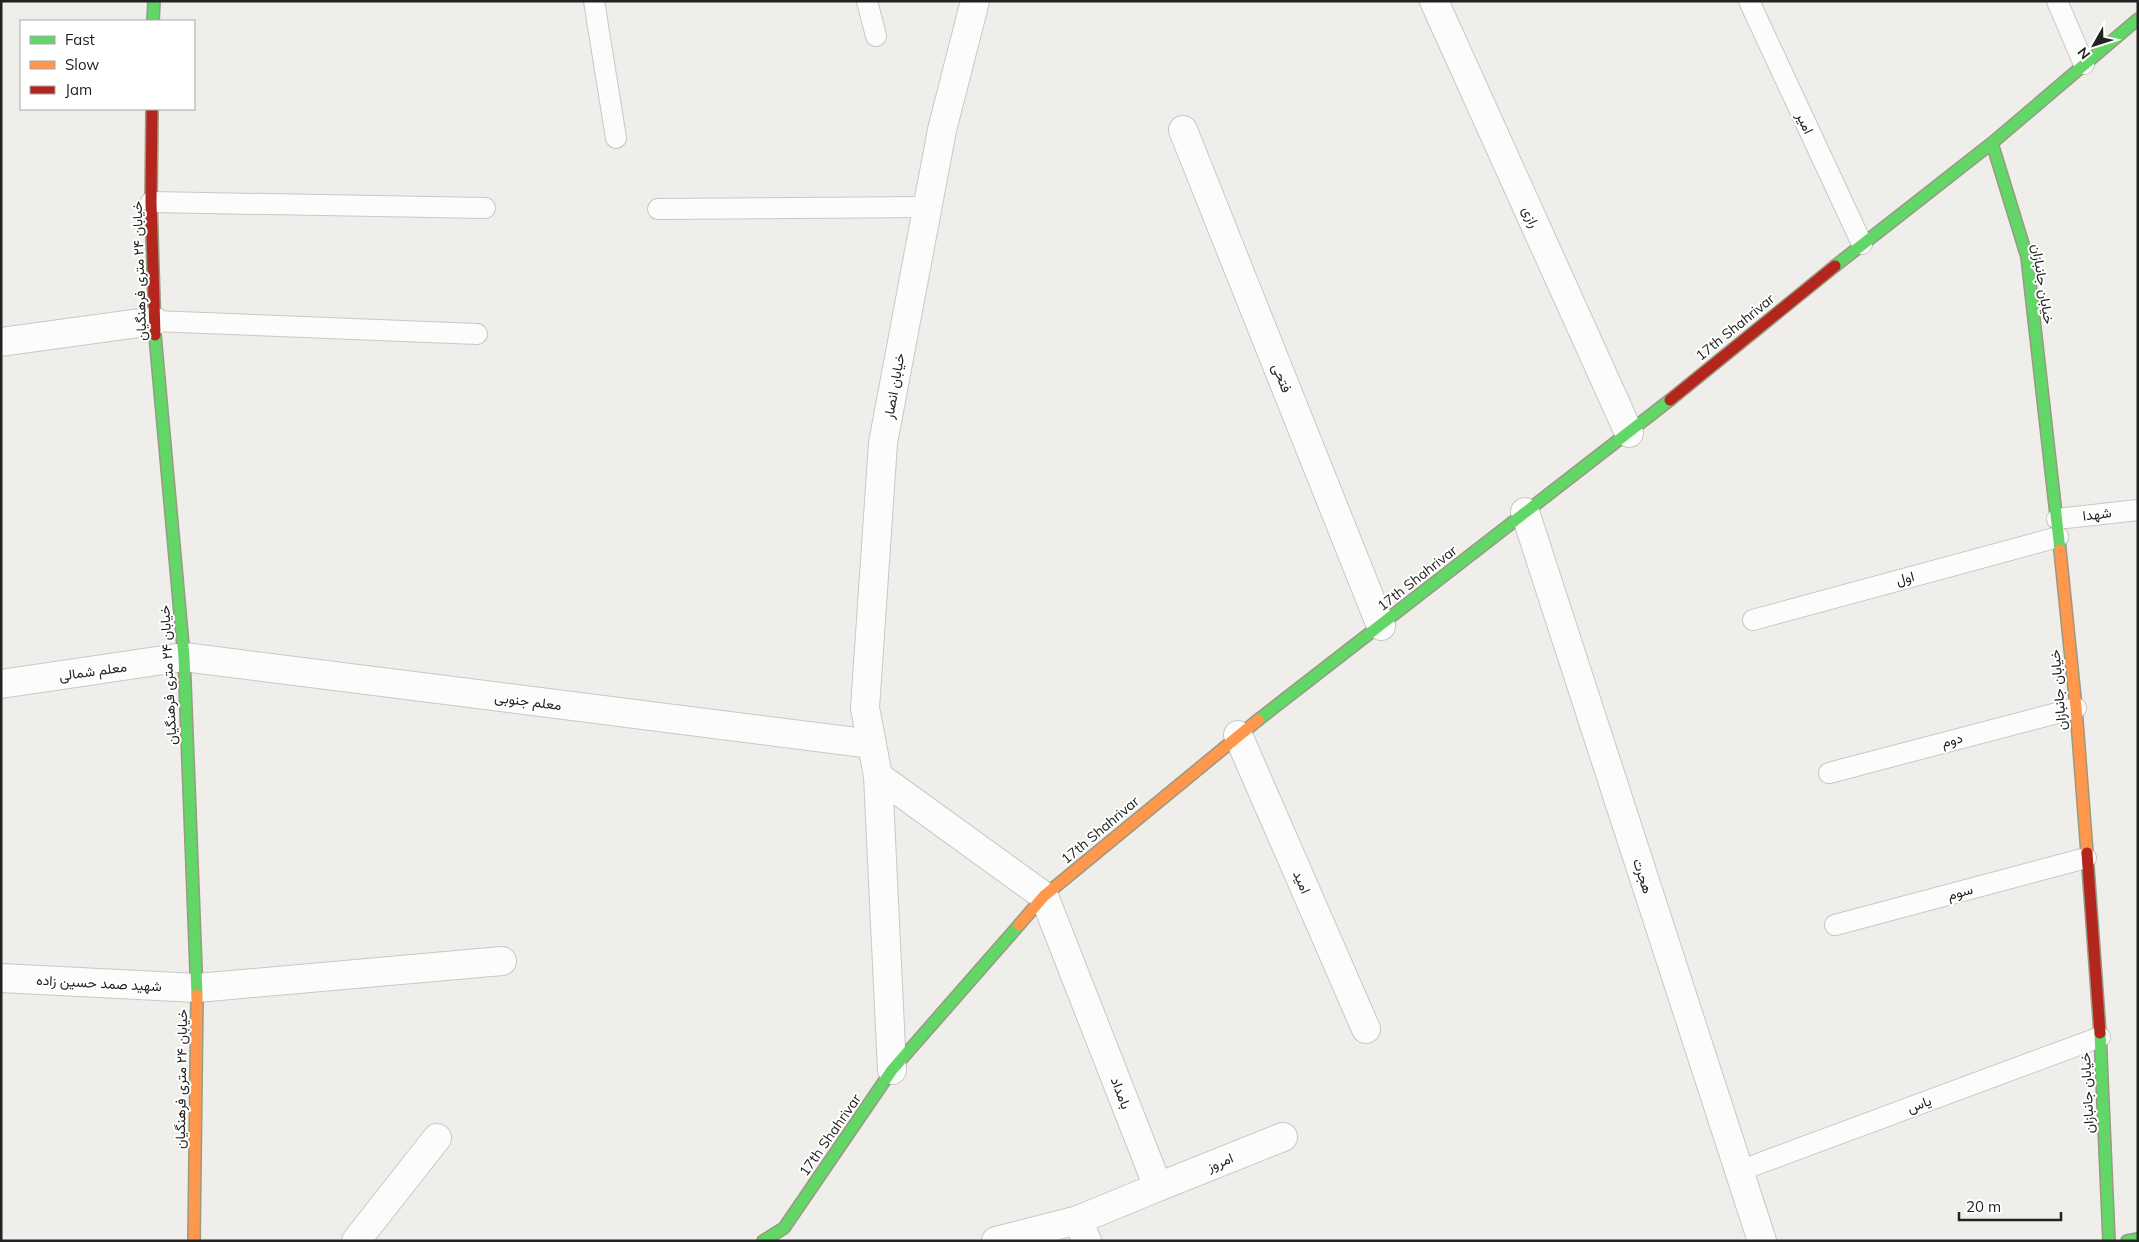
<svg xmlns="http://www.w3.org/2000/svg" width="2139" height="1242" font-family="Mulish,Vazirmatn,sans-serif">
<rect width="100%" height="100%" fill="#f0eeeb"/>
<g fill="none" stroke-linecap="round" stroke-linejoin="round">
<!-- lane casing -->
<g stroke="#c9c8c7" stroke-width="22">
<path id="lane" d="M594,1L616,138
M867,1L876,36
M1749,1L1862,244
M2057,1L2084,64
M151,202L485,208
M658,209L927,207
M154,321L477,334
M2057,519L2138,510
M1753,620L2058,537
M1829,773L2076,708
M1835,925L2086,858
M1739,1171L2100,1037"/>
</g>
<!-- street casing -->
<g stroke="#c9c8c7" stroke-width="30">
<path id="street" d="M1434,1L1629,433
M1183,130L1381,626
M1,342L154,321
M1525,512L1762,1241
M1,684L184,657L872,744
M1238,735L1366,1029
M878,776L1044,896L1158,1187L1078,1220L1087,1241
M1,978L197,988L502,961
M892,1070L878,776L865,708L883,443L942,130L975,1
M1158,1187L1283,1137
M356,1241L437,1138
M996,1241L1078,1220"/>
</g>
<!-- fast casing -->
<g stroke="#999a82" stroke-width="14">
<path id="fast" d="M153,21L154,1
M1992,143L2027,257L2060,550
M1835,266L1992,143L2138,19
M155,335L184,657L197,995
M1258,720L1670,400
M2100,1033L2109,1241
M763,1241L784,1228L892,1070L1019,925
M2127,1241L2138,1239"/>
</g>
<!-- slow casing -->
<g stroke="#999a82" stroke-width="14">
<path id="slow" d="M2060,550L2076,708L2087,853
M1019,925L1044,896L1258,720
M194,1241L197,995"/>
</g>
<!-- jam casing -->
<g stroke="#999a82" stroke-width="14">
<path id="jam" d="M152,109L151,202L155,335
M1670,400L1835,266
M2087,853L2100,1033"/>
</g>
<!-- lane -->
<use href="#lane" stroke="#fdfcfc" stroke-width="20"/>
<!-- street -->
<use href="#street" stroke="#fdfcfc" stroke-width="28"/>
<!-- fast -->
<use href="#fast" stroke="#63d668" stroke-width="11"/>
<!-- slow -->
<use href="#slow" stroke="#ff974d" stroke-width="11"/>
<!-- jam -->
<use href="#jam" stroke="#b3261e" stroke-width="11"/>
</g>
<g text-anchor="middle" dominant-baseline="central" stroke-width="4" stroke-linejoin="round" paint-order="stroke">
<!-- street labels -->
<g font-size="14" fill="#222" stroke="#fff">
<text transform="translate(1805 123) rotate(65)">امیر</text>
<text transform="translate(1531 217) rotate(66)">رازی</text>
<text transform="translate(139 271) rotate(-92)">خیابان ۲۴ متری فرهنگیان</text>
<text transform="translate(2043 284) rotate(81)">خیابان جانبازان</text>
<text transform="translate(1735 327) rotate(-39)">17th Shahrivar</text>
<text transform="translate(1282 378) rotate(68)">فتحی</text>
<text transform="translate(894 386) rotate(-80)">خیابان انصار</text>
<text transform="translate(2097 514) rotate(-7)">شهدا</text>
<text transform="translate(1417 578) rotate(-38)">17th Shahrivar</text>
<text transform="translate(1905 578) rotate(-15)">اول</text>
<text transform="translate(93 671) rotate(-8)">معلم شمالی</text>
<text transform="translate(168 675) rotate(-93)">خیابان ۲۴ متری فرهنگیان</text>
<text transform="translate(2058 690) rotate(-95)">خیابان جانبازان</text>
<text transform="translate(528 701) rotate(7)">معلم جنوبی</text>
<text transform="translate(1952 740) rotate(-15)">دوم</text>
<text transform="translate(1100 830) rotate(-40)">17th Shahrivar</text>
<text transform="translate(1643 876) rotate(72)">هجرت</text>
<text transform="translate(1302 882) rotate(67)">امید</text>
<text transform="translate(1960 892) rotate(-15)">سوم</text>
<text transform="translate(99 983) rotate(3)">شهید صمد حسین زاده</text>
<text transform="translate(181 1079) rotate(-89)">خیابان ۲۴ متری فرهنگیان</text>
<text transform="translate(1121 1093) rotate(69)">بامداد</text>
<text transform="translate(2087 1093) rotate(-93)">خیابان جانبازان</text>
<text transform="translate(1919 1104) rotate(-20)">یاس</text>
<text transform="translate(830 1135) rotate(-55)">17th Shahrivar</text>
<text transform="translate(1220 1162) rotate(-22)">امروز</text>
</g>
</g>
<!-- border -->
<rect width="2139" height="1242" fill="none" stroke="#222222" stroke-width="5"/>
<!-- legend -->
<rect x="20" y="20" width="175" height="90" fill="#ffffff" stroke="#a7a7a7"/>
<rect x="30" y="36" width="25" height="8" fill="#63d668" stroke="#a7a7a7"/>
<text x="65" y="45" font-size="15" fill="#222222">Fast</text>
<rect x="30" y="61" width="25" height="8" fill="#ff974d" stroke="#a7a7a7"/>
<text x="65" y="70" font-size="15" fill="#222222">Slow</text>
<rect x="30" y="86" width="25" height="8" fill="#b3261e" stroke="#a7a7a7"/>
<text x="65" y="95" font-size="15" fill="#222222">Jam</text>
<!-- north arrow -->
<g transform="translate(2094 45) rotate(231)" stroke="#ffffff" stroke-width="4" paint-order="stroke">
<path d="M0-4L9 19L0 12L-9 19Z" fill="#222222"/>
<text y="-8" font-size="14" font-weight="bold" text-anchor="middle" fill="#222222">N</text>
</g>
<!-- scale -->
<path d="M1959 1212v8h102v-8" fill="none" stroke="#222222" stroke-width="2.5"/>
<text x="1966" y="1212" font-size="15" fill="#222222" stroke="#ffffff" stroke-width="4" paint-order="stroke">20 m</text>
</svg>
